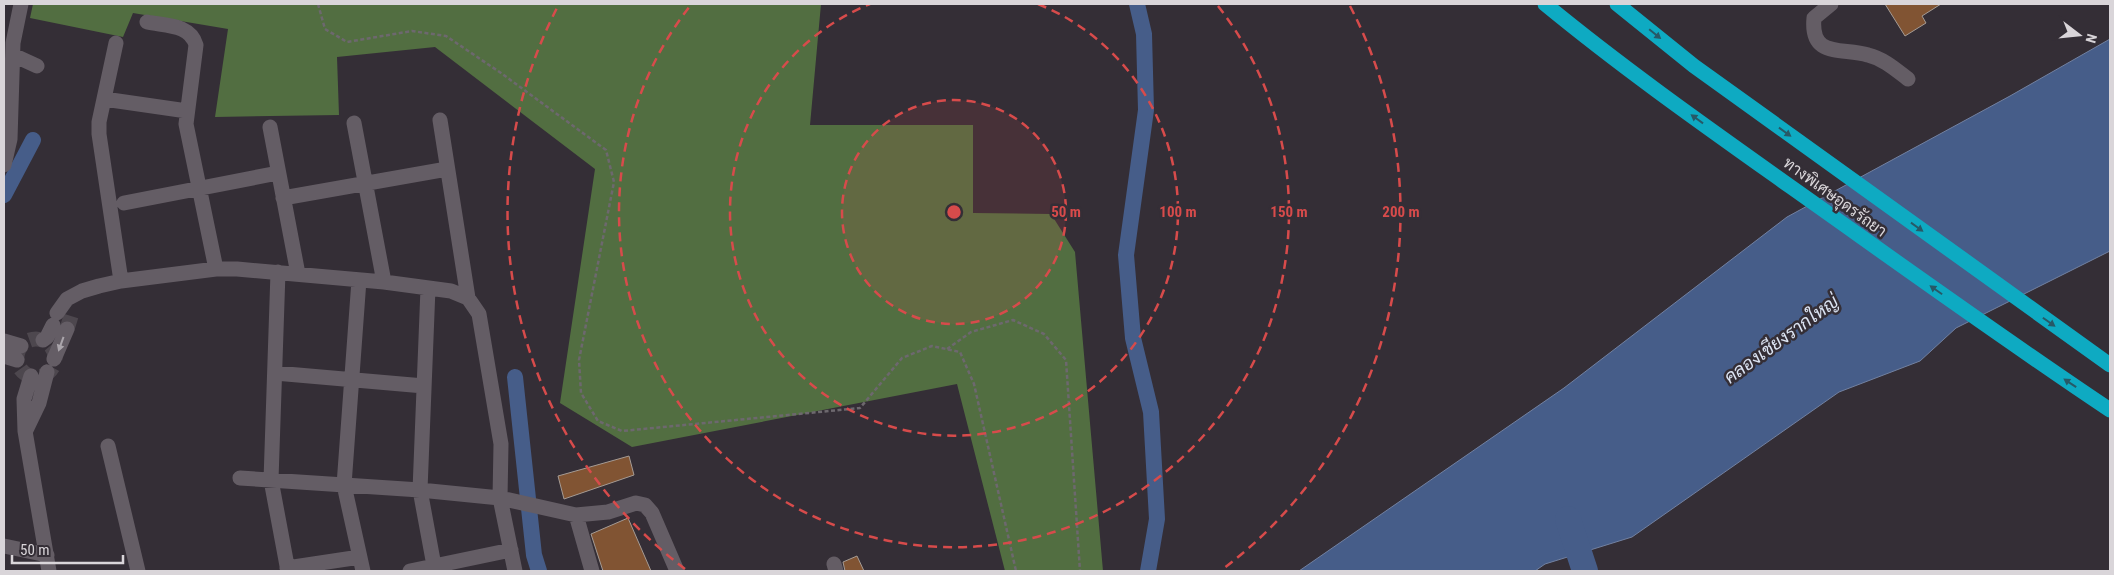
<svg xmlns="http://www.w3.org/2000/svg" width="2114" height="575" font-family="'Roboto Condensed',Sarabun,sans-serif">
<rect width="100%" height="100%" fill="#342e36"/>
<!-- forest -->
<path fill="#526e41" d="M33,4H821L810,125H973V213L1051,214L1075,252L1103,571H1005L957,384L632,447L560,403L595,169L435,47L337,57L339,115L215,117L228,29L133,13L123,37L30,18Z"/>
<!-- water -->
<path fill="#465d89" stroke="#7281a1" d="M2110,39V251L1956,328L1920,361L1839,392L1632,537L1545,564L1535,571H1299L1564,388L1787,217L2010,96Z"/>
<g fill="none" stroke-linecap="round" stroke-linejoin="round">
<!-- canal -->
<path stroke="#465d89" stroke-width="16" d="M1137,4L1144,34L1146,110L1126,255L1133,338L1151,412L1157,519L1148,571
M4,195L33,140
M515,377L534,555L539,571"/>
<!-- river -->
<path stroke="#465d89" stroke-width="26" d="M1568,519L1585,571"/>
</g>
<!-- building -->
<path fill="#815433" stroke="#a59b94" d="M1885,4H1941L1922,16L1926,23L1905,36Z
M629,456L634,475L564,499L558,476Z
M628,518L651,571H603L591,534Z
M857,556L864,571H845L843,562Z"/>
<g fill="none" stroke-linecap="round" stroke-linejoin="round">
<!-- minor-tunnel -->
<path stroke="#4d474e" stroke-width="15" stroke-dasharray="15 8" stroke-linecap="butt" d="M67,329L71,316
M17 358a19 19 0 1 1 38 0a19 19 0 1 1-38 0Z"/>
<!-- path -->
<path stroke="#6d686e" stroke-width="2.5" stroke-dasharray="4 2.5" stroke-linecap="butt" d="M318,4L325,29L347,42L412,31L446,36L501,73L606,150L614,182L579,360L581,393L598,421L622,431L860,408L902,358L932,346L960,352L974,384L1016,571
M947,349L971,332L1013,320L1044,334L1066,360L1080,571"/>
<!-- minor -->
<path stroke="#645d65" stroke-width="15" d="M1831,4L1814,18C1810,59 1843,47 1868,55C1884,59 1895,69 1908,79
M147,22C166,26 190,24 196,45L186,124L216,269
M116,43L99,122V134L121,281
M13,55L37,66
M104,99L187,111
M440,120L468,298
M354,123L384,282
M270,127L298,274
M4,165L10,139L13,43L21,4
M283,198L447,169
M124,203L278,173
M278,272L271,480L288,571
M359,280L344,485L363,571
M428,288L420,490L435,571
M57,313L67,299L82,291L99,286L121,281L216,269H237L384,282L451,291L468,298L479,314L501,444L500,498L576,515L608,512L636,503L645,505L652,513L677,571
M43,340L47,337L53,325
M4,341L21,346
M4,356L17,360
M54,359L67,329
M275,373L424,386
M31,376L24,399L25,431L49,571
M26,430L39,403L47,372
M108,446L138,571
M240,478L420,490L500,498L515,571
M576,515L592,571
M4,546L47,555
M834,564L836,571
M287,568L360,557
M410,571L511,550"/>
<!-- highway -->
<path stroke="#0eaac2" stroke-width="15" d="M1545,4C1624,69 1708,128 1791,187C1897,262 2002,338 2110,410
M1617,4L1694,66L2110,365"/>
</g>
<!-- one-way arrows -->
<defs><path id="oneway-solid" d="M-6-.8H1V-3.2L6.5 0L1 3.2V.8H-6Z" transform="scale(1.25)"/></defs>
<g fill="#275967">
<use href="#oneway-solid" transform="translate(1655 34) rotate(39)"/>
<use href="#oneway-solid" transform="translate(1697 119) rotate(-144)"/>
<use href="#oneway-solid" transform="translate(1785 132) rotate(36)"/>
<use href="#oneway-solid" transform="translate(1917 227) rotate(36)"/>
<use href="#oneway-solid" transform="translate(1936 290) rotate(-145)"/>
<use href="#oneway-solid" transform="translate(2049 322) rotate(35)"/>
<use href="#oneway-solid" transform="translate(2070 383) rotate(-146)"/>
</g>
<use fill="#aaa5ab" href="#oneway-solid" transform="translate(61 344) rotate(110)"/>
<!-- distance rings -->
<circle cx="954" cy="212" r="112" fill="#d74b4b" fill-opacity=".12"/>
<g fill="none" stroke="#d74b4b" stroke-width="2.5" stroke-dasharray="9 6">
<circle cx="954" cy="212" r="112"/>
<path d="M1038 4A224 224 0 1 1 870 4"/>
<path d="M1218 6A335 335 0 1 1 690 6"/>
<path d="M685 569A447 447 0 0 1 558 6M1350 6A447 447 0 0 1 1223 569"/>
</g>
<g text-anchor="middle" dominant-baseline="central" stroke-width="5" stroke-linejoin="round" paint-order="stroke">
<!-- street labels -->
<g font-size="16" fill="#d9d5d9" stroke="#342e36">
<text transform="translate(1835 197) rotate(36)">ทางพิเศษอุดรรัถยา</text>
</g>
<!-- water labels -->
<g font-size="18" font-style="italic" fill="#dce4f3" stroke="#342e36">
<text transform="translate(1781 339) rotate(-36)">คลองเชียงรากใหญ่</text>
</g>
</g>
<circle cx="954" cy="212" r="8" fill="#d74b4b" stroke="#342e36" stroke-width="2.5"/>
<g font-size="15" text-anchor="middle" font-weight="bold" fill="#d74b4b" stroke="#342e36" stroke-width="5" stroke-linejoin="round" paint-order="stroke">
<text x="1066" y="217">50 m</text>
<text x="1178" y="217">100 m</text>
<text x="1289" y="217">150 m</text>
<text x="1401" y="217">200 m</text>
</g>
<!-- border -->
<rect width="2114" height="575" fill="none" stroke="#d9d5d9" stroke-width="10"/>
<!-- north arrow -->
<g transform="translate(2079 35) rotate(106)" stroke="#342e36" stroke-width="4" paint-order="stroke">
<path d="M0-4L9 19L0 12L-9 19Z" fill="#d9d5d9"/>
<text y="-8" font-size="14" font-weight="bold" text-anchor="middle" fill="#d9d5d9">N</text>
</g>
<!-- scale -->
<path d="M12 555v8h111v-8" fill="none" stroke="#d9d5d9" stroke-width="2.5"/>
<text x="20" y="555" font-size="15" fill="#d9d5d9" stroke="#342e36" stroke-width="4" paint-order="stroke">50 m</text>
</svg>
